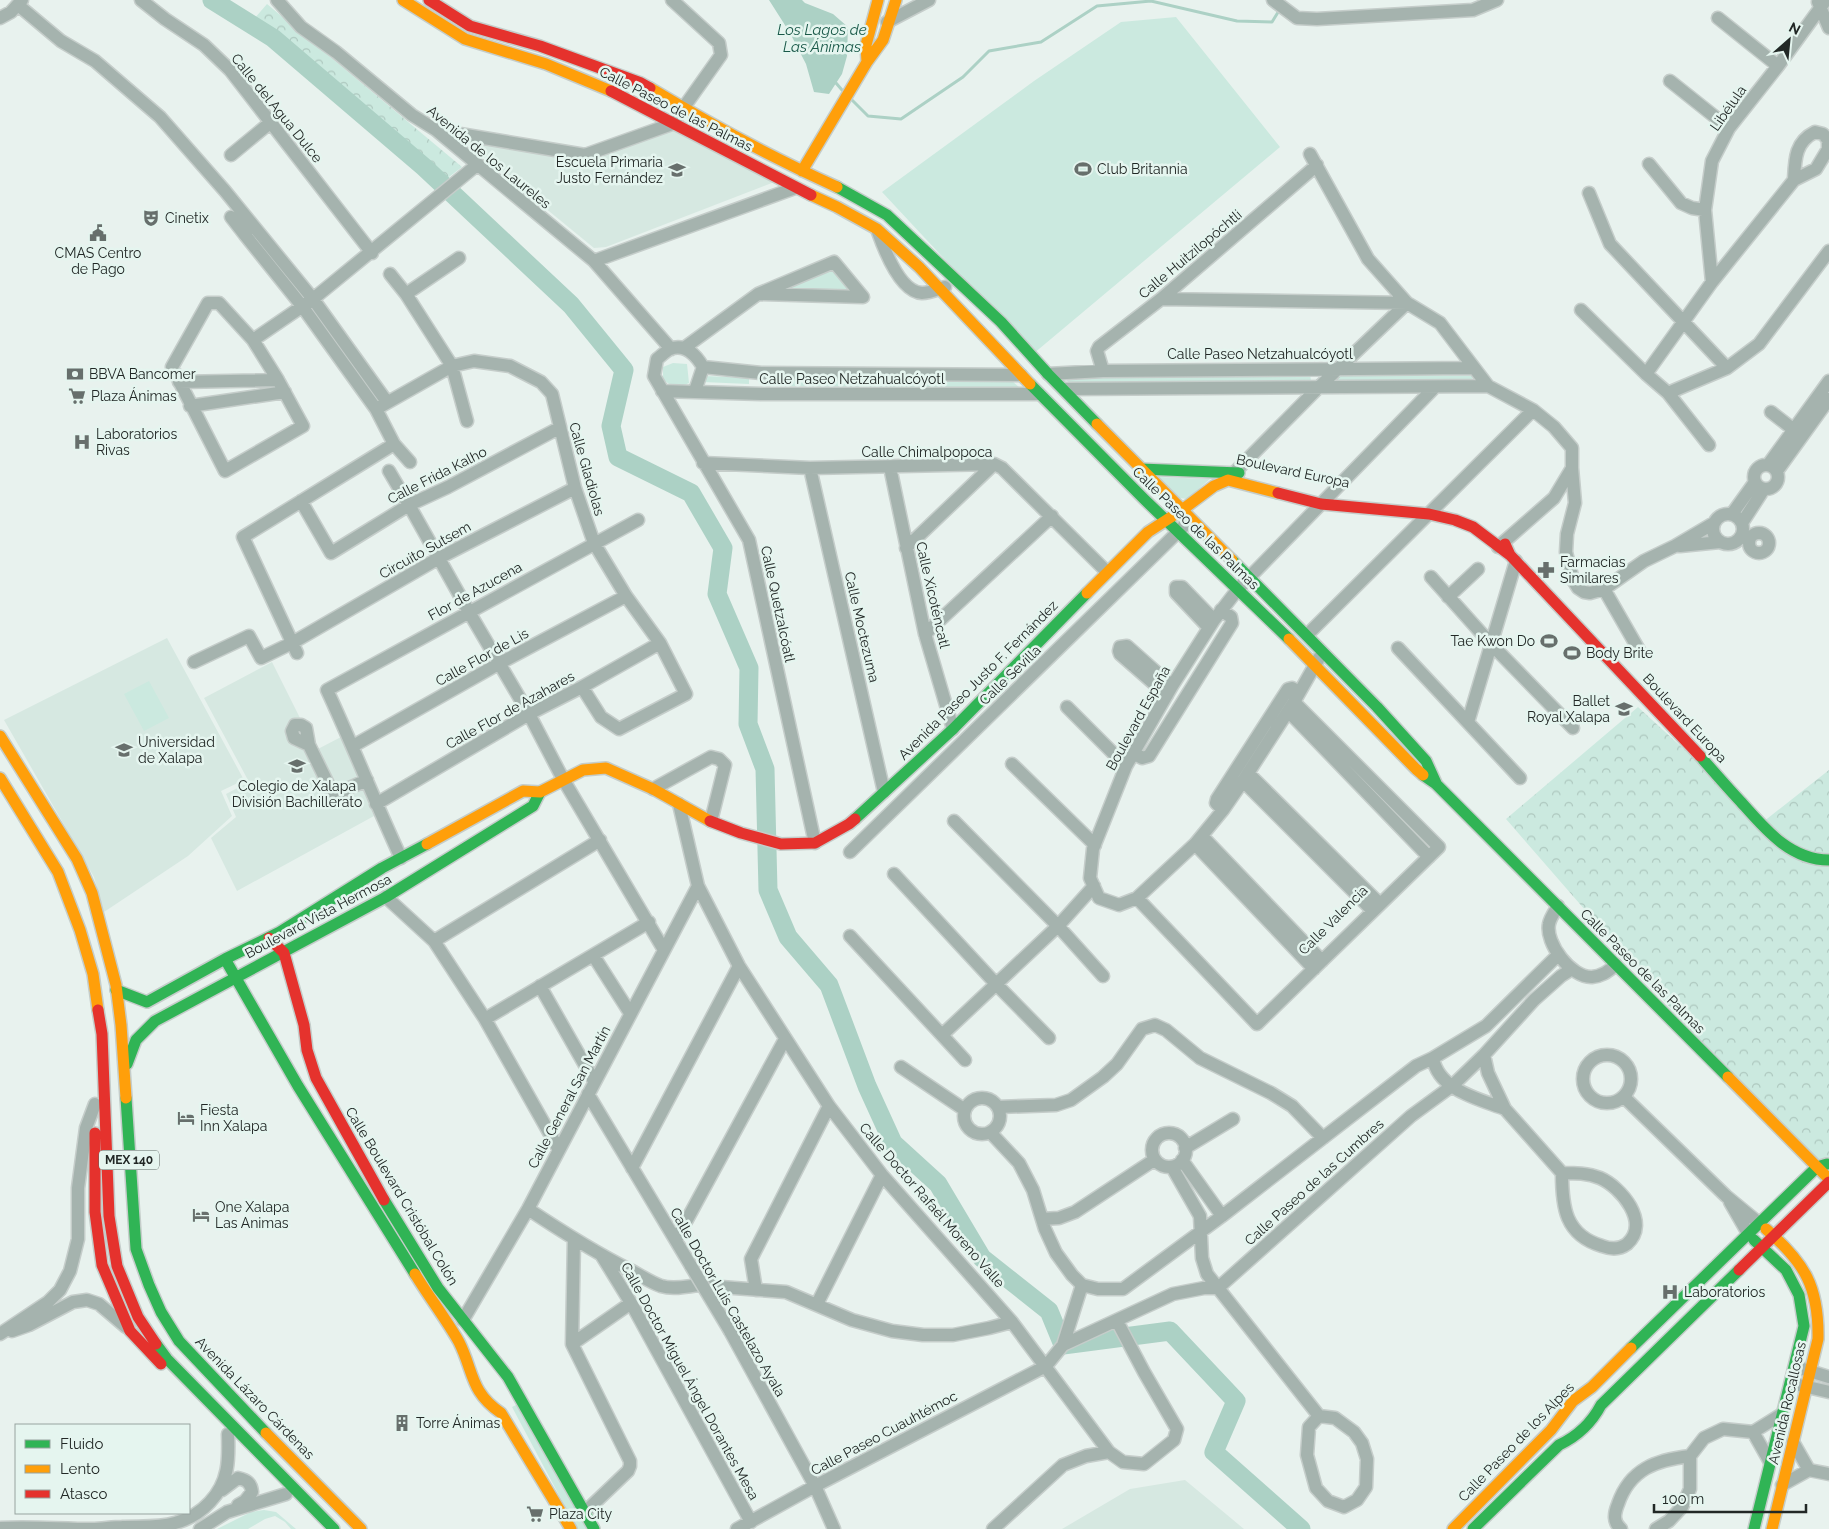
<svg xmlns="http://www.w3.org/2000/svg" width="1829" height="1529" font-family="Raleway,sans-serif">
<defs>
<pattern id="park-crowns" width="20" height="18" patternUnits="userSpaceOnUse" patternTransform="scale(1.25)"><rect width="20" height="18" fill="#cbe9df"/><path d="M2 6a3 3 0 1 1 6 0M12 15a3 3 0 1 1 6 0" fill="none" stroke="#aec8bf"/></pattern>
</defs>
<rect width="100%" height="100%" fill="#e8f2ee"/>
<!-- built -->
<path fill="#d6e8e1" d="M674,129L777,181L606,247L594,248L472,148L478,141L571,160H586Z
M167,638L244,780L221,791L232,816L188,856L104,912L94,877L4,720Z
M272,662L316,750L341,737L374,816L237,891L211,838L236,817L226,794L249,782L204,698Z
M1185,1480L1244,1529H1062L1130,1489Z"/>
<!-- green -->
<path fill="#cbe9df" d="M1176,17L1280,147L1033,354L882,192L1034,81L1121,22Z
M835,267L852,290L781,289Z
M673,363L687,364L689,383C678,388 672,388 663,379V367Z
M1310,374L1311,381L1070,384L1065,378Z
M1334,375L1472,376L1473,382H1335Z
M704,376L749,378V384L703,382Z
M769,378L1012,381L1020,388L769,386Z
M1158,477L1210,479L1187,499L1180,498Z
M149,681L169,718L144,731L124,694Z
M518,1404L587,1529H577L512,1407Z
M264,1510L276,1512L296,1529H291L285,1522L275,1516L265,1519L248,1529H217L251,1512Z"/>
<!-- park -->
<path fill="url(#park-crowns)" d="M267,4L462,167L445,180L254,19Z
M1638,707L1763,822L1829,770V1172L1740,1088L1506,819Z"/>
<!-- water -->
<path fill="#acd1c5" d="M769,0H802L805,3L833,14L848,27L847,56L842,74L829,94L814,92L806,64L790,33Z"/>
<g fill="none" stroke-linecap="round" stroke-linejoin="round">
<!-- stream -->
<path stroke="#acd1c5" stroke-width="3" d="M836,83L842,90
M852,100L868,116L901,119L963,77L989,51L1041,42L1097,6L1151,1L1237,21L1272,22L1280,9"/>
<!-- river -->
<path stroke="#acd1c5" stroke-width="19" d="M212,0L273,38L424,167L571,305L624,370L611,426L618,457L691,493L723,548L717,594L749,668L748,724L765,769L768,890L788,937L829,985L867,1086L893,1143L938,1184L982,1258L1049,1311L1063,1345L1170,1331L1236,1401L1214,1452L1301,1529"/>
<!-- street casing -->
<g stroke="#c5cdca" stroke-width="15">
<path id="street" d="M141,0L165,19L204,45L230,70L372,253
M277,0L301,27L336,52L412,115L436,130L594,261L671,349
M1273,0L1297,18L1317,19L1473,10L1497,0
M1818,2L1829,28
M18,5L61,41L95,61L160,117L225,191L313,299L387,402
M0,18L11,12L22,0
M1718,18L1778,66
M887,22L929,0
M1670,81L1729,128
M436,130L585,155L672,124L721,55L719,43L672,0
M1310,154L1368,259L1407,303L1440,323L1488,386L1533,410L1554,427L1572,448V468L1554,498L1498,547
M231,155L271,122
M1649,164L1681,203L1692,208L1705,210
M1589,193L1610,244L1727,368
M231,217L245,235
M250,222L245,235L302,306L376,409L394,444L410,462
M878,232C884,249 900,292 922,293C929,293 939,289 945,287
M594,261L795,188
M390,274L406,294L452,366L467,421
M1712,282L1705,210L1712,161L1729,128L1778,66L1826,0
M406,294L459,258
M1161,299L1407,303
M208,303H219L253,340L278,380L303,426L225,471L172,367Z
M1581,310L1646,374L1668,393L1709,445
M253,340L313,299L478,164
M684,348L758,294L834,262L863,297L758,294
M703,367L761,373L1021,375
M1103,371L1097,351L1099,347L1161,299L1317,165
M1048,374L1103,371L1472,368
M1646,374L1712,282L1794,180L1816,169L1828,149V140L1823,134L1815,132C1795,142 1795,159 1794,180
M179,382L278,380
M1065,389L1488,386
M662,391L761,394H1039
M695,391L703,367C696,355 685,343 670,349C666,351 661,356 657,359L654,376L749,540L815,843
M1668,393L1727,368L1759,344L1829,251
M190,406L285,392
M376,409L452,366L474,361L510,366L541,382L552,394L575,488L594,543L626,596L660,643L686,694L619,729L601,717L582,687
M1771,412L1794,430
M703,463L810,468L994,464L1002,468L1107,572
M1754 477a12 12 0 1 1 24 0a12 12 0 1 1-24 0Z
M1768,465L1829,381
M890,467L925,634L953,729
M810,468L884,792
M1572,468L1575,503L1567,534L1566,552L1573,580L1578,588L1584,592L1590,593L1604,589L1644,561L1675,546L1714,523
M389,471L409,505L469,612L529,714L563,779L664,950
M1777,471L1829,399
M1231,476L1318,388L1407,303
M301,501L331,553L409,505L448,487L559,428
M1713 529a15 15 0 1 1 30 0a15 15 0 1 1-30 0Z
M1732,514L1755,482
M1742,523L1764,489
M1749 543a10 10 0 1 1 20 0a10 10 0 1 1-20 0Z
M1680,546L1720,542
M906,548L994,464
M1431,577L1491,644L1573,728
M1604,589L1639,650
M1448,597L1478,569
M1209,628L1176,593V587H1182L1214,620
M925,634L1052,516
M1307,635L1533,410
M1398,648L1520,778
M297,653L243,537L394,444
M1319,658L1294,702L1243,781L1223,810L1195,844L1137,898L1119,905L1099,898L1090,878L1093,849L1126,766L1172,686L1214,620L1238,589L1435,387
M194,662L249,636L261,658L292,643L439,558L575,488
M1167,695L1120,654L1119,651L1120,647L1127,646L1172,686
M1067,707L1126,766
M1288,711L1429,857
M1468,722L1516,561
M309,745L294,738L292,731L295,725H301L306,728L309,745L332,792L338,793L367,780
M353,746L500,663L626,596
M1133,753L1142,758L1149,756L1232,623L1231,617L1221,610
M1012,764L1095,845
M1248,773L1380,904
M1243,781L1373,911
M653,789L711,757L719,759L725,765L711,821
M376,804L529,714L582,687L660,643
M679,804L698,886L739,966L829,1106L882,1175L1012,1322L1109,1452L1123,1462L1144,1464L1174,1440L1177,1429L1144,1372L1117,1321
M1223,810L1216,803L1217,799L1288,689L1292,688L1299,692
M954,821L1058,926L1103,976
M1202,836L1322,961
M1195,844L1314,969
M850,852L1184,526
M401,858C375,802 353,746 327,690L638,520
M894,874L997,985L1049,1038
M386,897L434,941L485,1019L559,1150
M1137,898L1257,1024L1439,847L1294,702
M1558,906C1555,911 1550,918 1549,924C1545,943 1571,978 1592,977C1603,976 1608,971 1616,965
M850,936L965,1060
M434,941L600,840
M593,955L630,1013
M540,986L594,1081
M485,1019L649,922
M942,1035L1058,926L1094,886
M1583 1079a24 24 0 1 1 48 0a24 24 0 1 1-48 0Z
M1484,1055L1488,1073L1505,1109L1562,1173C1562,1207 1565,1235 1602,1246C1610,1249 1619,1250 1627,1244C1651,1223 1621,1187 1600,1178C1588,1173 1575,1173 1562,1173
M1433,1058C1438,1090 1479,1099 1505,1109
M901,1067L965,1110
M588,1094L691,1266
M1624,1097L1726,1196L1760,1224
M964 1116a18 18 0 1 1 36 0a18 18 0 1 1-36 0Z
M998,1107L1056,1105L1071,1100L1103,1077L1117,1064L1142,1029L1155,1025L1166,1030L1200,1058L1271,1093L1292,1106L1323,1138
M990,1132L1019,1163L1033,1190L1045,1229L1056,1253L1072,1275L1082,1285L1098,1289H1123L1222,1216L1416,1066L1433,1058L1486,1026L1558,955
M1152 1150a17 17 0 1 1 34 0a17 17 0 1 1-34 0Z
M1185,1148L1233,1119
M1182,1160L1222,1216
M1172,1167L1200,1216L1202,1258L1207,1274L1319,1416L1335,1418L1354,1432L1362,1443L1367,1459L1366,1487L1357,1500L1344,1507L1328,1501L1316,1488L1307,1455L1309,1427L1319,1416
M632,1168L739,966
M1730,1202L1749,1235
M528,1209C561,1231 594,1252 630,1270C640,1275 650,1282 661,1286C681,1292 701,1280 721,1287L786,1292L852,1320L892,1331L923,1335H953L989,1328L1012,1322
M1042,1219L1059,1218L1075,1212L1154,1160
M574,1239L572,1344L630,1461V1466L628,1471L584,1513
M676,1240L785,1039
M602,1256L631,1303L751,1522
M756,1290L751,1259L829,1106
M817,1304L882,1175
M463,1320L528,1209L698,886
M12,1331L29,1325L73,1302L87,1300L99,1304L126,1327
M730,1331L815,1486L834,1529
M0,1334L48,1302L60,1290L70,1271L78,1239V1188L86,1128L95,1104
M572,1344L631,1303
M1063,1345L1082,1285
M1803,1369L1829,1377
M1799,1385L1829,1392
M1753,1432L1770,1462
M1793,1442L1809,1470
M1782,1485L1809,1470L1829,1474
M222,1490L238,1478C247,1480 251,1483 252,1492L245,1501L238,1505
M0,1528C30,1526 61,1529 92,1529C102,1529 112,1527 122,1527C140,1526 158,1528 175,1523C190,1519 200,1513 210,1502C229,1482 229,1460 228,1434
M200,1529L227,1512L286,1494
M737,1529L815,1486L1046,1366L1063,1345L1173,1294L1204,1288H1218L1411,1116L1452,1086L1484,1055L1534,1000L1561,976L1572,969
M993,1529L1063,1465L1086,1456L1109,1452
M1621,1529C1613,1522 1614,1514 1618,1504C1630,1469 1656,1460 1690,1456
M1656,1529L1669,1521L1682,1507L1690,1489V1456L1704,1438L1723,1429L1753,1432L1782,1414"/>
</g>
<!-- fast casing -->
<g stroke="#c5cdca" stroke-width="14">
<path id="fast" d="M837,187L887,215L1001,322L1048,374L1097,424
M1030,384L1144,499L1289,639
M1141,469L1239,473
M1232,560L1377,707L1426,761L1436,783
M1700,756C1714,772 1727,787 1741,802C1765,829 1790,860 1829,860
M1423,775L1436,784L1728,1077
M855,819L953,729L1087,593
M225,959L298,1086L415,1274
M116,990L147,1002L225,959L280,932L382,868L427,844
M127,1064L136,1040L155,1021L386,897L533,806L540,792
M126,1098L136,1249L149,1285L161,1312L179,1341L266,1433
M384,1200L438,1288L508,1377L594,1529
M1754,1240L1786,1270L1799,1295L1804,1326L1754,1529
M156,1344L167,1359L334,1529
M1631,1348L1817,1167L1827,1164
M1473,1529L1559,1445C1578,1436 1591,1424 1601,1405L1739,1270"/>
</g>
<!-- slow casing -->
<g stroke="#c5cdca" stroke-width="14">
<path id="slow" d="M403,0L465,39L546,64L611,91
M867,62L866,45L878,0
M650,88C710,124 773,158 837,187
M802,171L867,62L883,40L896,0
M811,195L837,207L877,229L919,267L1030,384
M1097,424L1232,560
M1087,593L1148,532L1182,510L1214,486L1228,480L1278,493
M1289,639L1416,769L1423,775
M0,736L77,859L92,893L116,985L121,1025L126,1098
M0,778L58,872L80,930L93,974L98,1010
M427,844L523,791L540,792L583,770L606,768L653,789L710,821
M1728,1077L1829,1179
M1766,1229C1805,1263 1819,1287 1818,1339L1772,1529
M415,1274C429,1297 446,1319 459,1342C474,1372 470,1392 501,1413L571,1529
M266,1433L361,1529
M1453,1529L1551,1430L1573,1401L1592,1387L1631,1348"/>
</g>
<!-- jam casing -->
<g stroke="#c5cdca" stroke-width="14">
<path id="jam" d="M429,0L470,26L540,46L641,83L650,88
M611,91L811,195
M1278,493L1321,504L1429,514L1455,520L1473,527L1510,555
M1505,544L1510,555L1700,756
M710,821L741,833L781,844L815,843L849,824L855,819
M269,938L284,953L304,1025L307,1050L316,1078L384,1200
M98,1010L102,1034L109,1216L117,1266L138,1317L156,1344
M95,1133V1212L102,1265L130,1331L161,1364
M1739,1270L1829,1182"/>
</g>
<!-- street -->
<use href="#street" stroke="#a5b3ae" stroke-width="12"/>
<!-- fast -->
<use href="#fast" stroke="#30b455" stroke-width="11"/>
<!-- slow -->
<use href="#slow" stroke="#ff9f0a" stroke-width="11"/>
<!-- jam -->
<use href="#jam" stroke="#e5322d" stroke-width="11"/>
<!-- street-bridge casing -->
<g stroke="#c5cdca" stroke-width="15" stroke-linecap="butt">
<path id="street-bridge" d="M691,1266L730,1331"/>
</g>
<!-- street-bridge -->
<use href="#street-bridge" stroke="#a5b3ae" stroke-width="12"/>
</g>
<!-- icons -->
<defs>
<g id="stadium-bare" transform="scale(1.35)"><path d="M0-5a6.5 5 0 1 0 0 10a6.5 5 0 1 0 0-10ZM-3.5-1.8h7v3.6h-7Z" fill="#676f6c" stroke="#e5f5ef" stroke-width="2.5" paint-order="stroke"/></g>
<g id="school-bare" transform="scale(1.35)"><path d="M0-5L7-2L0 1L-7-2ZM-4 1L0 2.5L4 1V4Q0 6-4 4Z" fill="#676f6c" stroke="#e5f5ef" stroke-width="2.5" paint-order="stroke"/></g>
<g id="theatre-bare" transform="scale(1.35)"><path d="M-5-5.5Q0-4 5-5.5V0Q5 5 0 6Q-5 5-5 0ZM-3.3-2.5H-1v1.5H-3.3ZM1-2.5H3.3v1.5H1ZM-2.8 1Q0 5.5 2.8 1Z" fill="#676f6c" stroke="#e5f5ef" stroke-width="2.5" paint-order="stroke"/></g>
<g id="civic-bare" transform="scale(1.35)"><path d="M-.6-6.5H3V-4.5H.6V-3L4-1V1h2V6H-6V1h2V-1L-.6-3ZM-1.2 2.5V6h2.4V2.5Z" fill="#676f6c" stroke="#e5f5ef" stroke-width="2.5" paint-order="stroke"/></g>
<g id="bank-bare" transform="scale(1.35)"><path d="M-6-4H6V4H-6ZM0-2.3a2.3 2.3 0 1 0 0 4.6a2.3 2.3 0 1 0 0-4.6Z" fill="#676f6c" stroke="#e5f5ef" stroke-width="2.5" paint-order="stroke"/></g>
<g id="supermarket-bare" transform="scale(1.35)"><path d="M-6-5.5h2.5l.6 2H6L4.5 2H-2.5L-4.4-4H-6ZM-1.5 3.2a1.3 1.3 0 1 0 .1 0ZM3 3.2a1.3 1.3 0 1 0 .1 0Z" fill="#676f6c" stroke="#e5f5ef" stroke-width="2.5" paint-order="stroke"/></g>
<g id="hospital-bare" transform="scale(1.35)"><path d="M-5-5h3v3.5h4V-5h3V5h-3V1.5h-4V5h-3Z" fill="#676f6c" stroke="#e5f5ef" stroke-width="2.5" paint-order="stroke"/></g>
<g id="pharmacy-bare" transform="scale(1.35)"><path d="M-2-6h4v4h4v4h-4v4h-4v-4h-4v-4h4Z" fill="#676f6c" stroke="#e5f5ef" stroke-width="2.5" paint-order="stroke"/></g>
<g id="university-bare" transform="scale(1.35)"><path d="M0-5L7-2L0 1L-7-2ZM-4 1L0 2.5L4 1V4Q0 6-4 4Z" fill="#676f6c" stroke="#e5f5ef" stroke-width="2.5" paint-order="stroke"/></g>
<g id="hotel-bare" transform="scale(1.35)"><path d="M-6-4.5h1.5V1H6V5H4.5V3h-9V5H-6ZM-4 0a1.8 1.8 0 1 1 3.6 0ZM.5 0V-2.5h3Q6-2.5 6 0Z" fill="#676f6c" stroke="#e5f5ef" stroke-width="2.5" paint-order="stroke"/></g>
<g id="building-bare" transform="scale(1.35)"><path d="M-4-6H4V6H1V3H-1V6H-4ZM-2.5-4.3h1.7v1.8h-1.7ZM.8-4.3h1.7v1.8H.8ZM-2.5-1h1.7V.8h-1.7ZM.8-1h1.7V.8H.8Z" fill="#676f6c" stroke="#e5f5ef" stroke-width="2.5" paint-order="stroke"/></g>
</defs>
<g fill-rule="evenodd">
<use href="#stadium-bare" x="1083" y="169"/>
<use href="#school-bare" x="677" y="170"/>
<use href="#theatre-bare" x="151" y="218"/>
<use href="#civic-bare" x="98" y="233"/>
<use href="#bank-bare" x="75" y="374"/>
<use href="#supermarket-bare" x="77" y="396"/>
<use href="#hospital-bare" x="82" y="442"/>
<use href="#pharmacy-bare" x="1546" y="570"/>
<use href="#stadium-bare" x="1549" y="641"/>
<use href="#stadium-bare" x="1572" y="653"/>
<use href="#school-bare" x="1624" y="709"/>
<use href="#university-bare" x="124" y="750"/>
<use href="#school-bare" x="297" y="766"/>
<use href="#hotel-bare" x="186" y="1118"/>
<use href="#hotel-bare" x="201" y="1215"/>
<use href="#hospital-bare" x="1670" y="1292"/>
<use href="#building-bare" x="402" y="1423"/>
<use href="#supermarket-bare" x="535" y="1514"/>
</g>
<g text-anchor="middle" dominant-baseline="central" stroke-width="5" stroke-linejoin="round" paint-order="stroke">
<!-- shield labels -->
<rect fill="#e5f5ef" stroke="#5c6662" stroke-width="1" x="99" y="1150.5" width="60" height="19" rx="4"/>
<g font-size="12" font-weight="bold" fill="#222826">
<text x="129" y="1160">MEX 140</text>
</g>
<!-- street labels -->
<g font-size="14" fill="#222826" stroke="#e5f5ef">
<text transform="translate(277 108) rotate(51)">Calle del Agua Dulce</text>
<text transform="translate(1728 108) rotate(-55)">Libélula</text>
<text transform="translate(676 109) rotate(27)">Calle Paseo de las Palmas</text>
<text transform="translate(489 157) rotate(39)">Avenida de los Laureles</text>
<text transform="translate(1190 254) rotate(-40)">Calle Huitzilopóchtli</text>
<text x="1260" y="354">Calle Paseo Netzahualcóyotl</text>
<text x="852" y="379">Calle Paseo Netzahualcóyotl</text>
<text x="927" y="452">Calle Chimalpopoca</text>
<text transform="translate(587 469) rotate(74)">Calle Gladiolas</text>
<text transform="translate(1293 471) rotate(12)">Boulevard Europa</text>
<text transform="translate(437 475) rotate(-27)">Calle Frida Kalho</text>
<text transform="translate(1196 528) rotate(44)">Calle Paseo de las Palmas</text>
<text transform="translate(425 550) rotate(-29)">Circuito Sutsem</text>
<text transform="translate(475 591) rotate(-29)">Flor de Azucena</text>
<text transform="translate(933 595) rotate(77)">Calle Xicoténcatl</text>
<text transform="translate(778 604) rotate(78)">Calle Quetzalcóatl</text>
<text transform="translate(862 627) rotate(77)">Calle Moctezuma</text>
<text transform="translate(482 657) rotate(-29)">Calle Flor de Lis</text>
<text transform="translate(1010 675) rotate(-44)">Calle Sevilla</text>
<text transform="translate(978 680) rotate(-45)">Avenida Paseo Justo F. Fernández</text>
<text transform="translate(510 710) rotate(-29)">Calle Flor de Azahares</text>
<text transform="translate(1138 718) rotate(-61)">Boulevard España</text>
<text transform="translate(1685 718) rotate(47)">Boulevard Europa</text>
<text transform="translate(318 916) rotate(-28)">Boulevard Vista Hermosa</text>
<text transform="translate(1333 920) rotate(-45)">Calle Valencia</text>
<text transform="translate(1643 971) rotate(45)">Calle Paseo de las Palmas</text>
<text transform="translate(569 1097) rotate(-62)">Calle General San Martín</text>
<text transform="translate(1314 1182) rotate(-42)">Calle Paseo de las Cumbres</text>
<text transform="translate(402 1196) rotate(59)">Calle Boulevard Cristóbal Colón</text>
<text transform="translate(932 1205) rotate(49)">Calle Doctor Rafaél Moreno Valle</text>
<text transform="translate(728 1302) rotate(60)">Calle Doctor Luis Castelazo Ayala</text>
<text transform="translate(690 1381) rotate(61)">Calle Doctor Miguel Ángel Dorantes Mesa</text>
<text transform="translate(255 1398) rotate(46)">Avenida Lázaro Cárdenas</text>
<text transform="translate(1787 1403) rotate(-77)">Avenida Rocallosas</text>
<text transform="translate(884 1433) rotate(-28)">Calle Paseo Cuauhtémoc</text>
<text transform="translate(1516 1442) rotate(-46)">Calle Paseo de los Alpes</text>
</g>
<!-- poi labels -->
<g font-size="14" fill="#222826" stroke="#e5f5ef" text-anchor="start">
<text x="663" y="162" text-anchor="end">Escuela Primaria<tspan x="663" dy="16">Justo Fernández</tspan></text>
<text x="1097" y="169">Club Britannia</text>
<text x="165" y="218">Cinetix</text>
<text x="98" y="253" text-anchor="middle">CMAS Centro<tspan x="98" dy="16">de Pago</tspan></text>
<text x="89" y="374">BBVA Bancomer</text>
<text x="91" y="396">Plaza Ánimas</text>
<text x="96" y="434">Laboratorios<tspan x="96" dy="16">Rivas</tspan></text>
<text x="1560" y="562">Farmacias<tspan x="1560" dy="16">Similares</tspan></text>
<text x="1535" y="641" text-anchor="end">Tae Kwon Do</text>
<text x="1586" y="653">Body Brite</text>
<text x="1610" y="701" text-anchor="end">Ballet<tspan x="1610" dy="16">Royal Xalapa</tspan></text>
<text x="138" y="742">Universidad<tspan x="138" dy="16">de Xalapa</tspan></text>
<text x="297" y="786" text-anchor="middle">Colegio de Xalapa<tspan x="297" dy="16">División Bachillerato</tspan></text>
<text x="200" y="1110">Fiesta<tspan x="200" dy="16">Inn Xalapa</tspan></text>
<text x="215" y="1207">One Xalapa<tspan x="215" dy="16">Las Animas</tspan></text>
<text x="1684" y="1292">Laboratorios</text>
<text x="416" y="1423">Torre Ánimas</text>
<text x="549" y="1514">Plaza City</text>
</g>
<!-- water labels -->
<g font-size="15" font-style="italic" fill="#195848" stroke="#e5f5ef">
<text x="822" y="30">Los Lagos de<tspan x="822" dy="17">Las Ánimas</tspan></text>
</g>
</g>
<!-- legend -->
<rect x="15" y="1424" width="175" height="90" fill="#e5f5ef" stroke="#97a39f"/>
<rect x="25" y="1440" width="25" height="8" fill="#30b455" stroke="#97a39f"/>
<text x="60" y="1449" font-size="15" fill="#222826">Fluido</text>
<rect x="25" y="1465" width="25" height="8" fill="#ff9f0a" stroke="#97a39f"/>
<text x="60" y="1474" font-size="15" fill="#222826">Lento</text>
<rect x="25" y="1490" width="25" height="8" fill="#e5322d" stroke="#97a39f"/>
<text x="60" y="1499" font-size="15" fill="#222826">Atasco</text>
<!-- north arrow -->
<g transform="translate(1789 40) rotate(27)" stroke="#e5f5ef" stroke-width="4" paint-order="stroke">
<path d="M0-4L9 19L0 12L-9 19Z" fill="#222826"/>
<text y="-8" font-size="14" font-weight="bold" text-anchor="middle" fill="#222826">N</text>
</g>
<!-- scale -->
<path d="M1654 1504v8h152v-8" fill="none" stroke="#222826" stroke-width="2.5"/>
<text x="1662" y="1504" font-size="15" fill="#222826" stroke="#e5f5ef" stroke-width="4" paint-order="stroke">100 m</text>
</svg>
